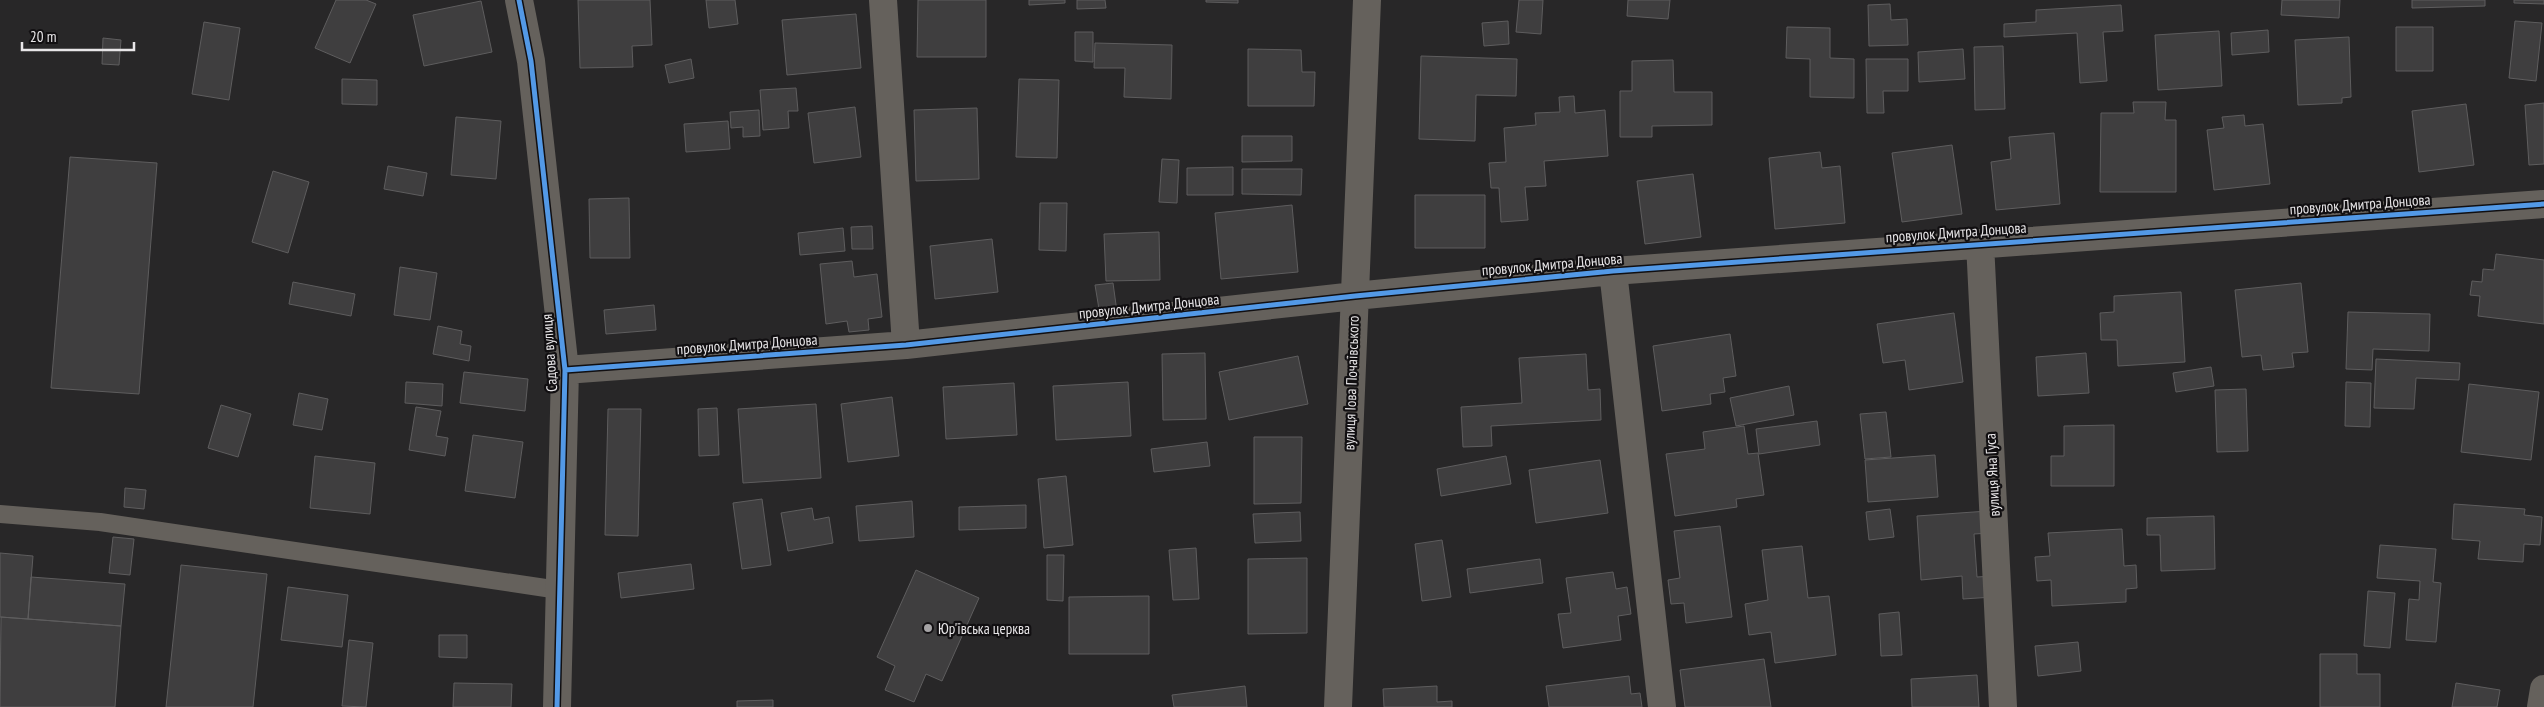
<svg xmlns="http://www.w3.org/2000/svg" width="2544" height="707" font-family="'PT Sans Narrow',sans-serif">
<rect width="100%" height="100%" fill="#282728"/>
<!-- building -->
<path fill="#3f3e3f" stroke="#5e5d5e" d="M336,0H366L376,4L350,63L315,48Z
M578,0H650L652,45L632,46L633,67L580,68Z
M706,0H735L738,24L709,28Z
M918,0H986V57H917Z
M1029,0H1065V3L1029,5Z
M1077,0H1105L1106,8L1077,9Z
M1206,0H1238V3L1206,2Z
M1519,0H1543L1541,34L1516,32Z
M1628,0H1670L1668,19L1627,16Z
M2282,0H2340L2339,18L2281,15Z
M2412,0H2485V6L2412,8Z
M2514,0H2544V4L2514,3Z
M481,1L492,52L424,66L413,15Z
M1890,4L1891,20L1907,19L1908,45L1869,46L1868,5Z
M2121,5L2123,31L2103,32L2107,81L2080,83L2077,33L2004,37V24L2036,22V10Z
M856,14L861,68L787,75L782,20Z
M1508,21L1509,44L1484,46L1482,23Z
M2515,21L2542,23L2536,81L2509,78Z
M204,22L240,28L229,100L192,94Z
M1787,27L1830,28V58L1854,59V98L1810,97V59L1786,58Z
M2396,27H2433V71H2396Z
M2268,30L2269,52L2232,55L2231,33Z
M2219,31L2222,86L2158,90L2155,35Z
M1075,32H1093V62L1075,61Z
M2349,37L2351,97L2342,98V103L2298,105L2295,40Z
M103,38L121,40L119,65L102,64Z
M1095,43L1172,45L1171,99L1124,97L1125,68H1094Z
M2003,46L2005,109L1975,110L1974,47Z
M1248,49L1301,50L1302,72H1315L1314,106H1248Z
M1963,49L1965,79L1919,82L1918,52Z
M1421,56L1517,59L1516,96L1476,95L1475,141L1419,139Z
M691,59L694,78L669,83L665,65Z
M1866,59H1908V91H1883L1884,113H1867Z
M1673,60L1674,92H1712V125L1652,126V137H1620V91H1632V61Z
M342,79L377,80V105L342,104Z
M1019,79L1059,80L1057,158L1016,157Z
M796,88L798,111H788L789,128L763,130L760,90Z
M1574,96L1575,113L1605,110L1608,156L1544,161L1546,186L1525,187L1528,220L1501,222L1499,188H1491L1489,163L1506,162L1504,128L1536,125L1535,113L1560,112L1559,97Z
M2133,102H2166L2165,120H2176V192H2100L2101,113H2134Z
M2544,103V164L2529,165L2525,105Z
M2466,104L2474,165L2419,172L2412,111Z
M855,107L861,157L814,163L808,113Z
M977,108L979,179L916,181L914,110Z
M759,110L760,136L743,137V127L731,128L730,112Z
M2244,115L2245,126L2263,124L2270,184L2214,190L2207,130L2224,128L2222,117Z
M456,117L501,121L496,179L451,175Z
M728,121L730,149L686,152L684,124Z
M2054,133L2060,204L1996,210L1991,162L2011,159L2009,137Z
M1242,136H1292V161L1242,162Z
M1952,145L1962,214L1902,222L1892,153Z
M1820,152L1822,168L1840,166L1845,223L1775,229L1769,158Z
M70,157L157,163L139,394L51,388Z
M1162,159L1179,160L1177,203L1159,202Z
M388,166L427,173L423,196L384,189Z
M1233,167V195H1187V168Z
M1242,169H1302L1301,195L1242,194Z
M273,171L309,182L288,253L252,242Z
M1693,174L1701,237L1645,244L1637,181Z
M1415,195H1485V248H1415Z
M629,198L630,258H590L589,199Z
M1040,203H1067L1066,251L1039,250Z
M1292,205L1298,272L1221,279L1215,213Z
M872,226L873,249H852L851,227Z
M843,228L845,251L800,255L798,233Z
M1159,232L1160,280L1106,281L1104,234Z
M992,239L998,292L935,299L930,246Z
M2496,254L2544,260V324L2478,316L2480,296L2470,295L2472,281L2482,282L2483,269L2494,270Z
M852,261L854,277L877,274L882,317L868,319L869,330L849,332L847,321L826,324L820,264Z
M400,267L437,273L430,320L394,315Z
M293,282L355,294L351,316L289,304Z
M1113,283L1117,312L1100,315L1095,285Z
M2301,283L2308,352L2292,353L2294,367L2263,370L2261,355L2242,357L2235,290Z
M2181,292L2185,362L2118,366L2117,340H2101L2100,313L2114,312V296Z
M654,305L656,330L606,334L604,310Z
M2348,312L2430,314L2429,351L2373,349L2372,370L2346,369Z
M1954,313L1963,382L1909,390L1905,360L1883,363L1877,324Z
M438,326L462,331L460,344L471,346L469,361L433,354Z
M1730,334L1736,376L1723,378L1725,392L1710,394L1711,404L1662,411L1653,346Z
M1205,353L1206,419L1163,420L1162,354Z
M2086,353L2089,393L2038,396L2036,357Z
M1586,354L1588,390L1600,389L1601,420L1491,426L1492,446L1463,447L1461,407L1522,403L1519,358Z
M1298,356L1308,404L1229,420L1219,372Z
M2376,359L2460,363L2459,380L2416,378L2414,409L2374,408Z
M2211,367L2214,386L2176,392L2173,373Z
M464,372L528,379L525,411L460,403Z
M406,382L443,384L442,406L405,403Z
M1128,382L1131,436L1056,440L1053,386Z
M2346,382L2371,383L2370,427L2345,426Z
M1014,383L1017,435L946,439L943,387Z
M2469,384L2539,392L2531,460L2461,452Z
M1789,386L1794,415L1736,426L1730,398Z
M2246,389L2248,451L2217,452L2215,390Z
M299,393L328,399L322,430L293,425Z
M892,397L899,456L848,462L841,404Z
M816,404L821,478L743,483L738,409Z
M221,405L251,414L238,457L208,448Z
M416,407L441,411L436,436L448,438L445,456L409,450Z
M717,408L719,455L699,456L698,409Z
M608,409H641L638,536L605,535Z
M1886,412L1891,457L1865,459L1860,414Z
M1817,421L1820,445L1759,454L1756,429Z
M2114,425V486H2051V456H2064V426Z
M1744,426L1748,454L1758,453L1764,495L1736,499L1737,507L1675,516L1666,454L1705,449L1703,432Z
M473,435L523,442L515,498L465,491Z
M1254,437H1302L1301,503L1254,504Z
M1207,442L1210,466L1154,472L1151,449Z
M1935,455L1938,497L1868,502L1865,460Z
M315,456L375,463L370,514L310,508Z
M1506,456L1511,484L1441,496L1437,469Z
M1600,460L1608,513L1536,523L1529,470Z
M1066,476L1073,545L1044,548L1038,479Z
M125,488L146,490L144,509L124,507Z
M762,499L771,565L742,569L733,503Z
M912,501L914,537L859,541L856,506Z
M2454,504L2525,509L2524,515L2542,517L2540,545L2524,544L2523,562L2478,559L2480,541L2452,539Z
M1026,505V528L959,530V507Z
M812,508L814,520L829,517L833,543L788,551L781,513Z
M1890,509L1894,537L1869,540L1866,512Z
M1988,511L1990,533L1974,534L1977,577L1992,576L1993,597L1963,599L1962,576L1921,580L1917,516Z
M1300,512L1301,541L1255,543L1253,514Z
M2214,516L2215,569L2161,571L2160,535H2147V518Z
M1720,526L1732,617L1686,623L1684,603L1671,604L1668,580L1680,578L1674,531Z
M2122,529L2124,566L2136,565L2137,588L2126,589V602L2052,606L2051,580L2037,581L2035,557L2050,556L2048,533Z
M113,537L134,539L130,575L109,573Z
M1442,540L1451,597L1422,601L1415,544Z
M2380,545L2436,549L2433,582L2441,583L2436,642L2406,640L2409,599L2419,600L2420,581L2377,578Z
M1802,546L1808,598L1829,596L1836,655L1775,663L1771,632L1749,635L1745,604L1768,600L1762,550Z
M1196,548L1199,599L1173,600L1169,550Z
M0,553L33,556L28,619L0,617Z
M1047,555H1064L1063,601L1047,600Z
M1307,558V633L1248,634V559Z
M1540,559L1543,583L1470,593L1467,569Z
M691,564L694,589L621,598L618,573Z
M181,565L267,574L253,707H166Z
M916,570L979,598L942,681L926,674L914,702L885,690L895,666L877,657Z
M1613,572L1616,589L1627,587L1631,614L1618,616L1621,640L1563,648L1558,614L1571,613L1566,578Z
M31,577L125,584L121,626L28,619Z
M288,587L348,595L342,647L281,640Z
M2368,591L2395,593L2390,648L2364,646Z
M1149,596V654H1069V597Z
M1899,612L1902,655L1881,656L1879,614Z
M1,617L121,626L115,707H0Z
M439,635H467V658L439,657Z
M349,640L373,643L366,707L342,706Z
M2078,642L2081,671L2038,676L2035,646Z
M2320,654H2357V674H2380V707H2320Z
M1764,659L1771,707H1685L1680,670Z
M1977,675L1979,707H1912L1911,679Z
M1629,676L1631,694L1640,693L1642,707H1549L1546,686Z
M454,683L512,684L511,707H453Z
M2456,683L2500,690L2497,707H2452Z
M1245,686L1247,707H1174L1172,695Z
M1437,686V702L1452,701V707H1384L1383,689Z
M773,700V707H737V701Z"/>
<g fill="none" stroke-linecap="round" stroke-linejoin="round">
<!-- service -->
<path stroke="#65615c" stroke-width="18" d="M0,514L100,522L559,590"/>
<!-- minor -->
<path stroke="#65615c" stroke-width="28" d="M519,0L531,61L565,370L557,707
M883,0L906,345
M1980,243L2003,707
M1613,271L1662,707
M565,370L906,345L1355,296L1613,271L2544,204
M1338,707L1367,0
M2541,707L2544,689"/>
<!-- cycleway casing -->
<g stroke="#110f11" stroke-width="8">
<path id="cycleway" d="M519,0L531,61L565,370L557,707
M565,370L906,345L1355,296L1613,271L2544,204"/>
</g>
<!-- cycleway -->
<use href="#cycleway" stroke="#5399e6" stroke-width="5"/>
</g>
<!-- markers -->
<circle fill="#a5a3a5" stroke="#110f11" stroke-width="2" cx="928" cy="628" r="5"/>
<g text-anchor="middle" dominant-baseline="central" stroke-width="4.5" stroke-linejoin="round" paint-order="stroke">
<!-- street labels -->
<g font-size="15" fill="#e8e6e8" stroke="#110f11">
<text transform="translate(2360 204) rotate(-4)">провулок Дмитра Донцова</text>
<text transform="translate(1956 232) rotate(-4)">провулок Дмитра Донцова</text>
<text transform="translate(1552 264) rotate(-5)">провулок Дмитра Донцова</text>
<text transform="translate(1149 306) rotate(-6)">провулок Дмитра Донцова</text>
<text transform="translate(747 344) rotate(-4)">провулок Дмитра Донцова</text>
<text transform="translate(549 353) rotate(-94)">Садова вулиця</text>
<text transform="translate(1351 383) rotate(-88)">вулиця Іова Почаївського</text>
<text transform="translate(1992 475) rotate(-93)">вулиця Яна Гуса</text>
</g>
<!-- poi labels -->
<g font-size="15" fill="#e8e6e8" stroke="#110f11" text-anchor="start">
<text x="938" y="628">Юр'ївська церква</text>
</g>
</g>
<!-- scale -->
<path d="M22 42v8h112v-8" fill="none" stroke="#e8e6e8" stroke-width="2.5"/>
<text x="30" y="42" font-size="15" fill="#e8e6e8" stroke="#110f11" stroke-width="4" paint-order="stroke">20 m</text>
</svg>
